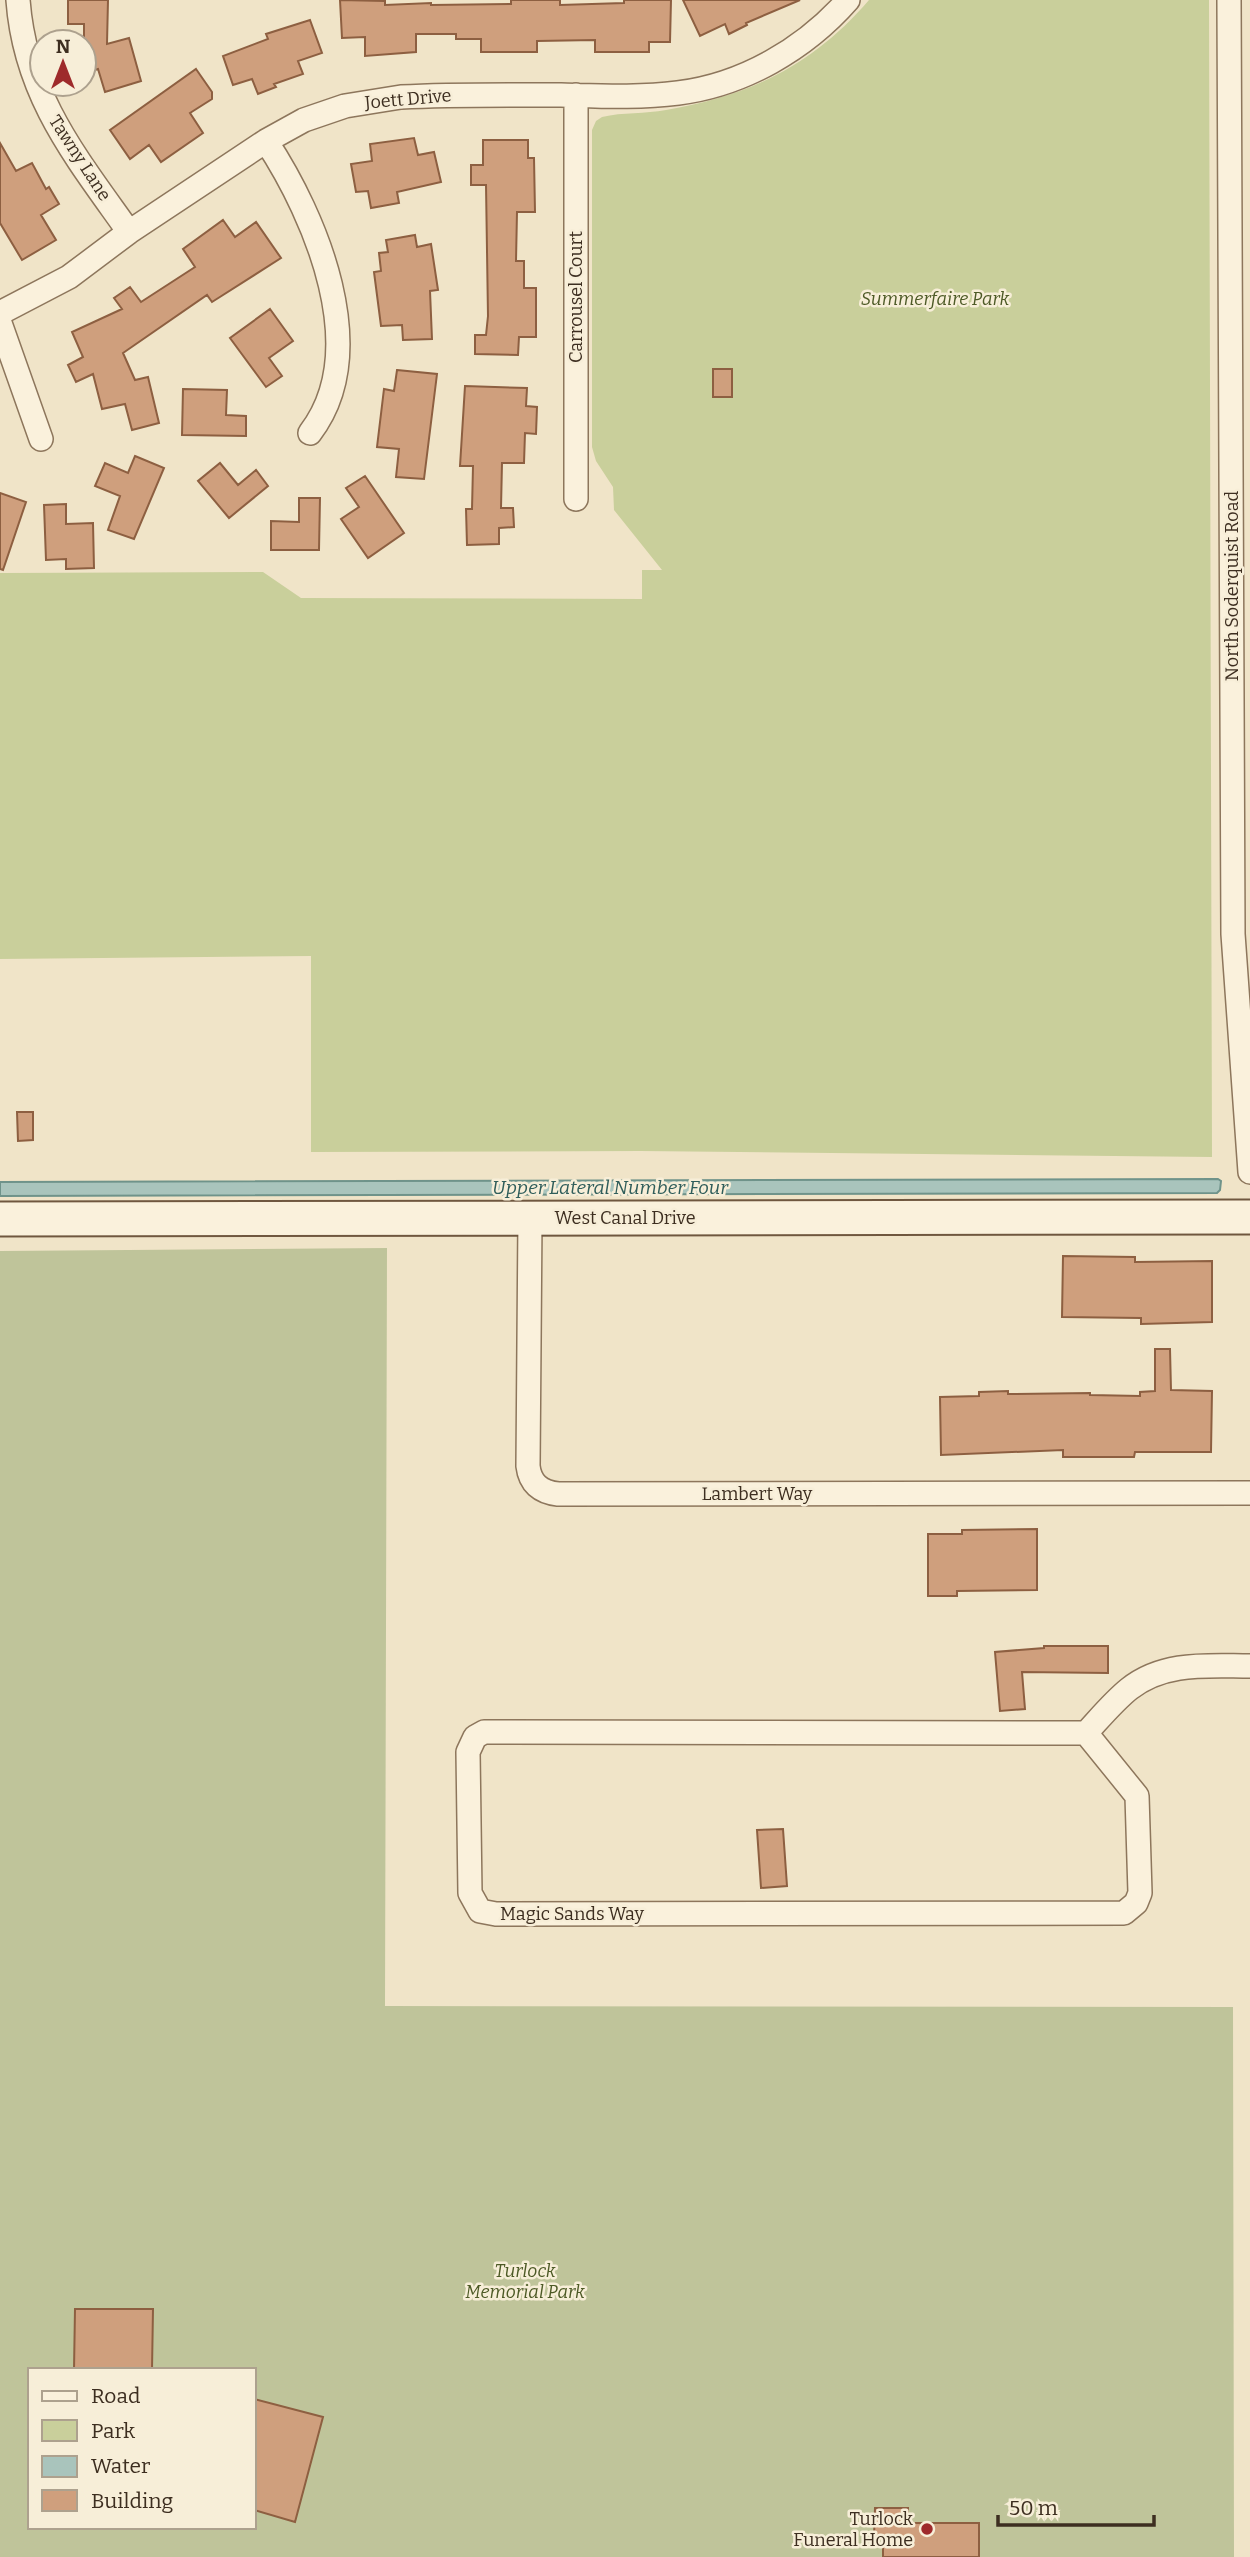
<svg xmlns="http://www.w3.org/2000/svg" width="1250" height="2557" font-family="Bitter,serif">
<rect width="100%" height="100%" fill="#f0e4c8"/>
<!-- green -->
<path fill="#c9cf9b" d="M869,0H1209L1212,1157L640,1151L311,1152V956L0,959V573L263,572L301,598L642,599V570H662L614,510L613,487L596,461L592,447V130L596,121L602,117C623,112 645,114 666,110C750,96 813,65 869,0Z"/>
<!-- cemetery -->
<path fill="#bfc49a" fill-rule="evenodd" d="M387,1248L385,2006L1233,2007L1234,2557H0V1251ZM30,2370H254V2527H30Z"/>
<!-- water -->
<path fill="#a9c4bc" stroke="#6f938a" stroke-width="2" d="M1218,1179L1221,1181L1220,1190L1217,1193L0,1196V1182Z"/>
<!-- building -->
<path fill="#cf9f7d" stroke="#8d5f41" stroke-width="2" d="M68,0H108L107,44L129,38L141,81L105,92L98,69L84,73V24H68Z
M340,0L385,1V5L431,3V5L511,4V0H560V5L624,3V0H671L670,42H649V52H595V40L537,41V52H481V39H456V34H416V52L365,56V37L342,38Z
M683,0H800L746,23L747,25L729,34L725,24L700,36Z
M310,20L322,53L298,61L303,74L274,84L276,87L258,94L252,79L233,85L223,56L268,39L266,34Z
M196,69L212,92V99L190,113L203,133L161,162L149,145L130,159L110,130Z
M414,138L418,155L434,152L441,182L397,192L399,203L371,208L368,191L356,192L351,164L372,161L370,144Z
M483,140H528V158H534L535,212H517L516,261H524V288H536V337H519L518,355L475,354V335H486L488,316L486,185H471V165H483Z
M0,143L16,171L32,163L46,189L49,187L59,204L41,215L56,240L22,260L0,223Z
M223,220L235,237L256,222L281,258L212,302L207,295L123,353L135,380L148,377L159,423L132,430L125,404L102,409L93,374L76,382L68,365L83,357L72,332L122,309L114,298L130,287L141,302L195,267L183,249Z
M415,235L417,247L431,244L438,290L430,291L432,339L403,340L402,325L381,326L374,272L381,271L379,253L388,252L386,240Z
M270,309L293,341L269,358L282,376L266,387L230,338Z
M713,369H732V397H713Z
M397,370L437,374L424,479L396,477L399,449L377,447L384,389L394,391Z
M465,386L527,388L526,406L537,407L536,434L525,433L524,463H502L501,508H513L514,527L499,528V544L467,545L466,509H472L473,466H460Z
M183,389L227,390L226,415L246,416V436L182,435Z
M135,456L164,468L134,539L108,530L120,496L95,486L105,463L128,473Z
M220,463L238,485L256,470L268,486L229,518L198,481Z
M365,476L404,533L368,558L341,519L359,507L346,488Z
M0,493L26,502L3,570L0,569Z
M299,498H320L319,550H271V521L299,522Z
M66,504V524L93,523L94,568L66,569V559L46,560L44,505Z
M17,1112H33V1140L18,1141Z
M1063,1256L1135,1257V1262L1212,1261V1322L1141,1324V1318L1062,1317Z
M1155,1349H1170L1171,1390L1212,1391L1211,1452H1135L1134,1457H1063V1450L941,1455L940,1397L979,1396V1392L1008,1391V1394L1090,1393V1395L1140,1396V1392L1155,1391Z
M1037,1529V1590L957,1591V1596H928V1534H962V1530Z
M1044,1646H1108V1673L1022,1672L1025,1709L1000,1711L995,1652L1044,1648Z
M783,1829L787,1886L761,1888L757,1830Z
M75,2309H153L152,2370H74Z
M254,2399L323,2417L295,2522L254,2510Z
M875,2508H908V2523H979V2557H883V2536H874Z"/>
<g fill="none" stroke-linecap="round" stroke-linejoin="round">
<!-- street casing -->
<g stroke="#8d765c" stroke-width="26">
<path id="street" d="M18,0C25,96 76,157 129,232
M1229,0L1233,934L1250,1172
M576,95V499
M266,141C316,217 373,351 310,433
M0,313L69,277L129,232L266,141L304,120L345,106L401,97C454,94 507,95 561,95C600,96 639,98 678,93C743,85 805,49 848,0
M0,323L41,439
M530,1218L528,1466C530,1483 540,1492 558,1494L1250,1493
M1086,1733L1137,1796L1140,1893L1136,1903L1124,1913L496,1914L480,1911L470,1893L468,1752L475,1737L484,1732L1086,1733C1100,1718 1113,1702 1129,1689C1164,1661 1208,1666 1250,1666"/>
</g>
<!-- secondary casing -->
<g stroke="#6f573f" stroke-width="37">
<path id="secondary" d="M0,1219L1250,1217"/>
</g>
<!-- street -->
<use href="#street" stroke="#faf1dc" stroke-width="23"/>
<!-- secondary -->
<use href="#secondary" stroke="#faf1dc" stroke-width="33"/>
</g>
<!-- markers -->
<circle fill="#9e2a2b" stroke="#f7eed8" stroke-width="2.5" cx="927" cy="2529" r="7"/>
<g text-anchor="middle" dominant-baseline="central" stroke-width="5" stroke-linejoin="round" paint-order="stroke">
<!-- street labels -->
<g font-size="18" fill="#3d2e20" stroke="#f7eed8">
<text transform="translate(408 99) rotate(-5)">Joett Drive</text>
<text transform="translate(80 158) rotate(57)">Tawny Lane</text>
<text transform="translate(576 297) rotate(-90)">Carrousel Court</text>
<text transform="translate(1232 586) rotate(-90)">North Soderquist Road</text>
<text x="625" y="1218">West Canal Drive</text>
<text x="757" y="1494">Lambert Way</text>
<text x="572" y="1914">Magic Sands Way</text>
</g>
<!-- park labels -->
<g font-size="18" font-style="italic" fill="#4d5a26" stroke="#f7eed8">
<text x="935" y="299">Summerfaire Park</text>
<text x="525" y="2271">Turlock<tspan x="525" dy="21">Memorial Park</tspan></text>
</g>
<!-- poi labels -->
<g font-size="18" fill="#3d2e20" stroke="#f7eed8" text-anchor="end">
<text x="913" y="2519">Turlock<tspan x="913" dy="21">Funeral Home</tspan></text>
</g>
<!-- water labels -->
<g font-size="19" font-style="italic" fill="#2f5d5a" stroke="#f7eed8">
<text x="610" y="1187">Upper Lateral Number Four</text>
</g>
</g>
<!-- legend -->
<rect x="28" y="2368" width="228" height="161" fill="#f7eed8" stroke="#ada18e" stroke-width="2"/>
<rect x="42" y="2391" width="35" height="10" fill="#faf1dc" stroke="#ada18e" stroke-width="2"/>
<text x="91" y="2403" font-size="21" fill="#3d2e20">Road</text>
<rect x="42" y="2420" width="35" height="21" fill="#c9cf9b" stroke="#ada18e" stroke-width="2"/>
<text x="91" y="2438" font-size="21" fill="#3d2e20">Park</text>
<rect x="42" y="2456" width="35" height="21" fill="#a9c4bc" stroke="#ada18e" stroke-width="2"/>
<text x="91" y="2473" font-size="21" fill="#3d2e20">Water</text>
<rect x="42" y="2490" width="35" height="21" fill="#cf9f7d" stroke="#ada18e" stroke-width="2"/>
<text x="91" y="2508" font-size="21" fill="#3d2e20">Building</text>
<!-- north arrow -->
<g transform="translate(63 63)"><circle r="33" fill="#f7eed8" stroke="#ada18e" stroke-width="2"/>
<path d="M0-5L12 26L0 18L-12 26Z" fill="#9e2a2b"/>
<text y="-10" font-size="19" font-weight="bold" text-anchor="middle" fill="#3d2e20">N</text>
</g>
<!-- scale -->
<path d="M998 2515v10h156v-10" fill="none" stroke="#3d2e20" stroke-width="3.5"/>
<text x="1009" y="2515" font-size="21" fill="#3d2e20" stroke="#f7eed8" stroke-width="5" paint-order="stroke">50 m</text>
</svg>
